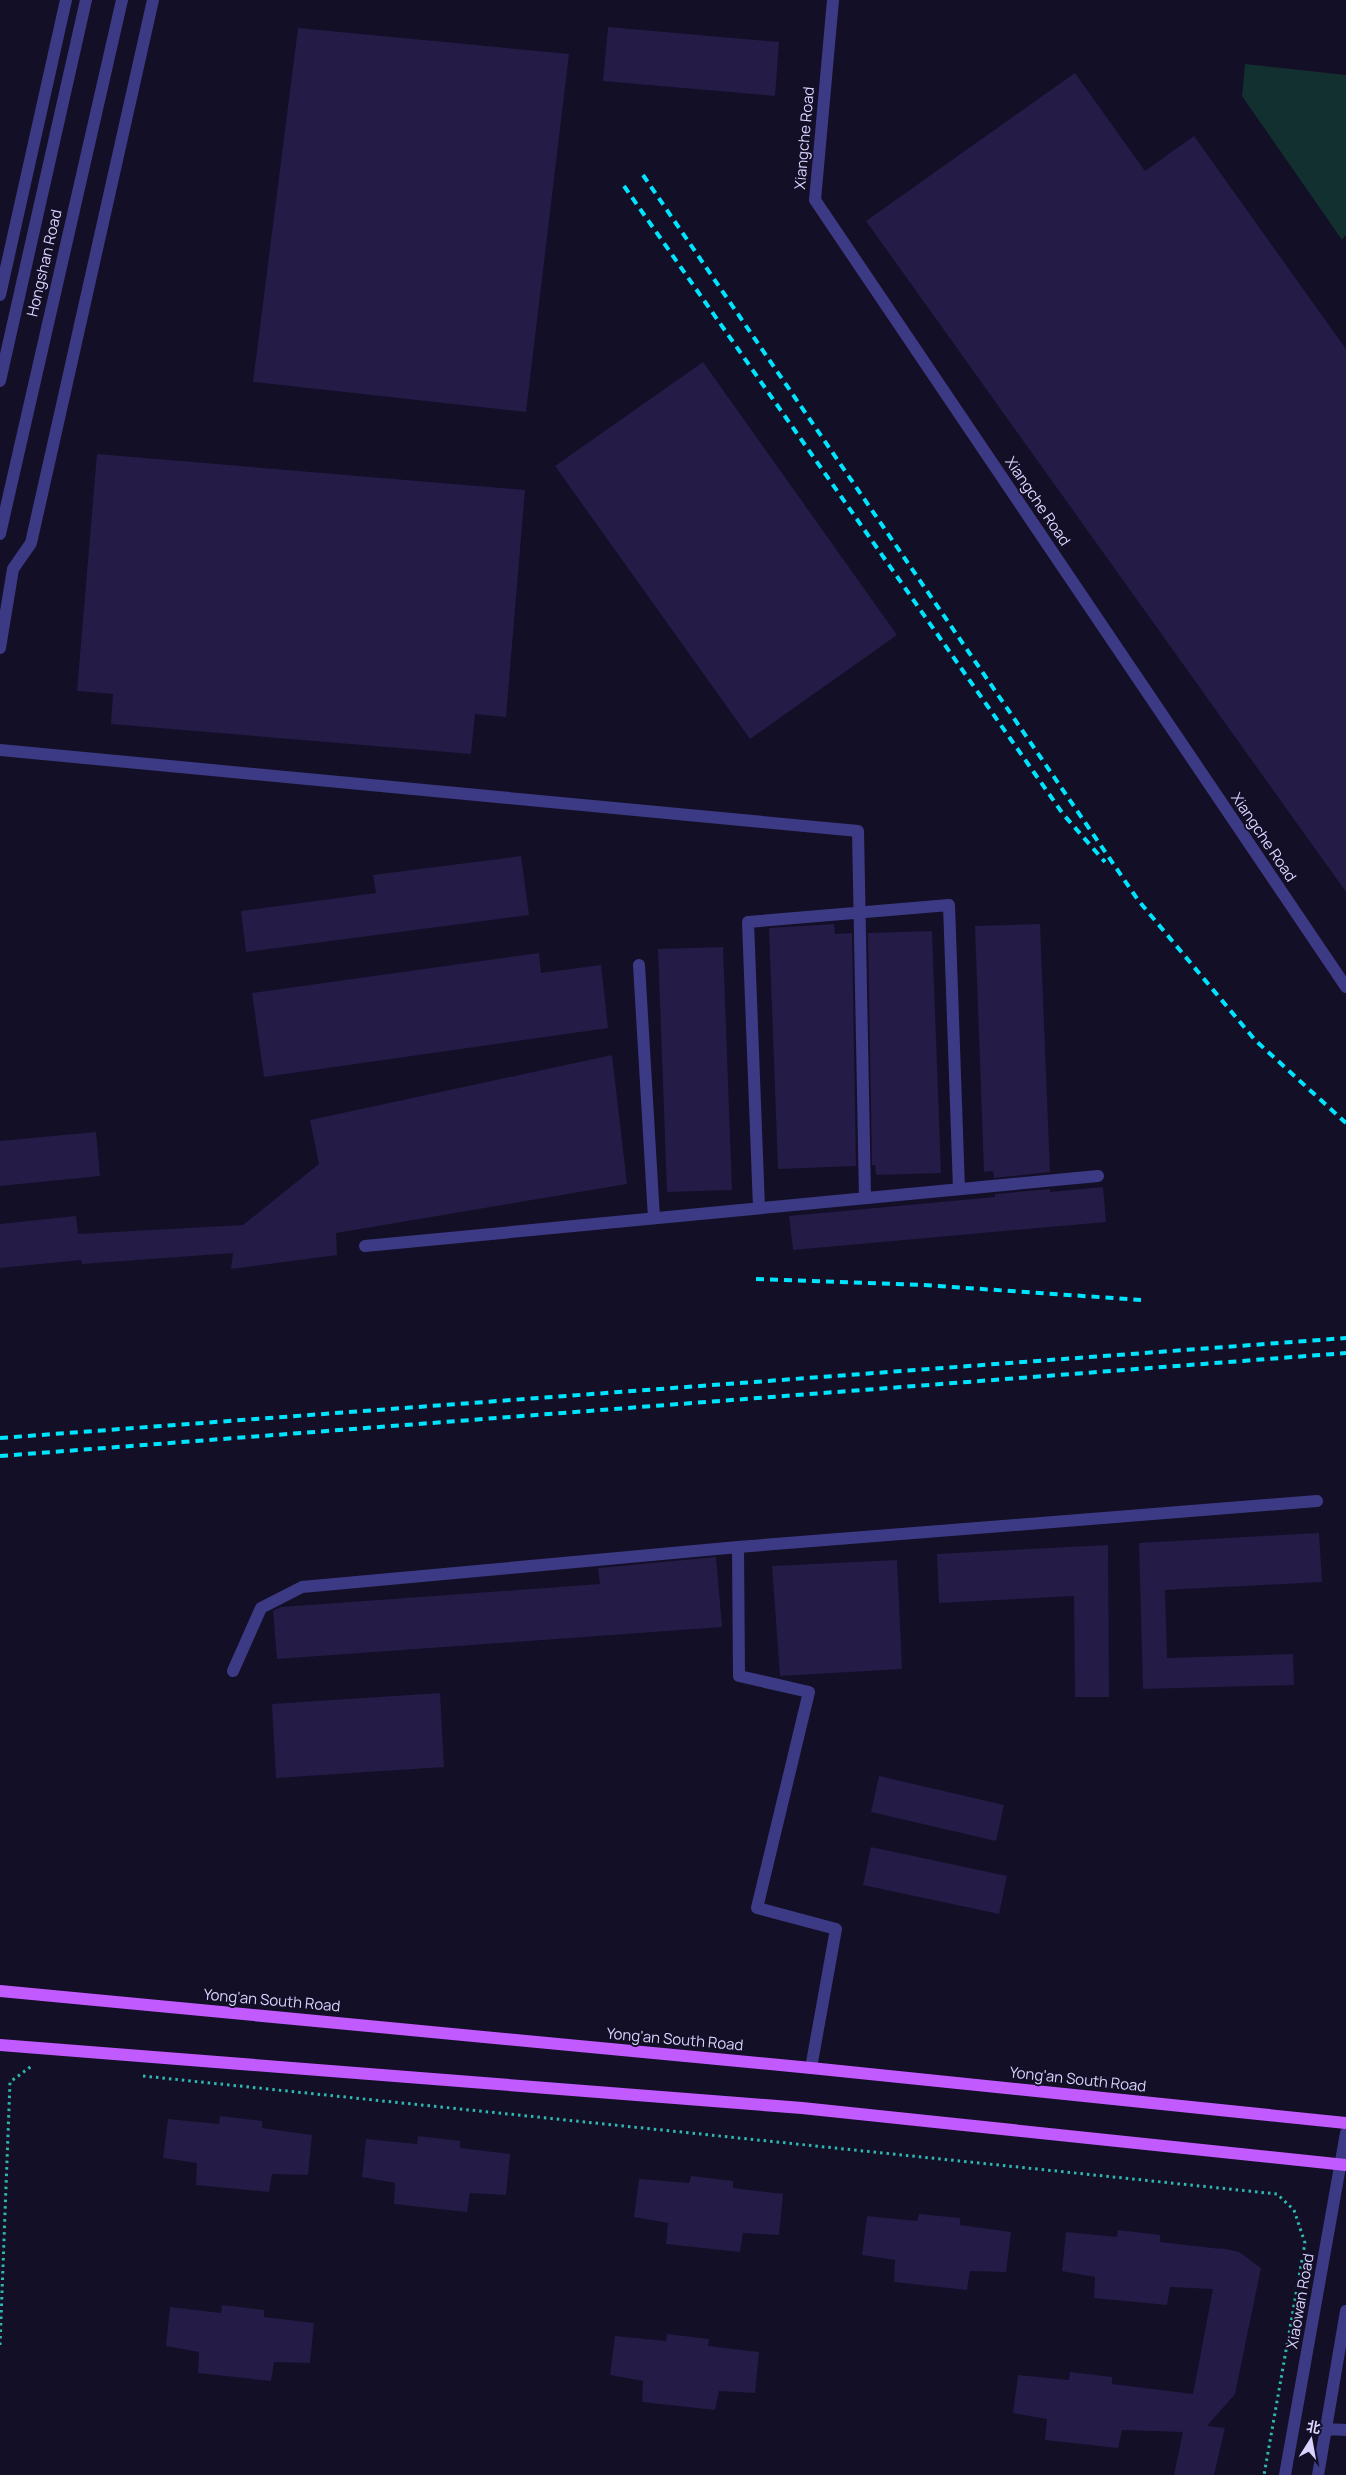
<svg xmlns="http://www.w3.org/2000/svg" width="1346" height="2475" font-family="Manrope,'Noto Sans SC',sans-serif">
<rect width="100%" height="100%" fill="#130f26"/>
<!-- green -->
<path fill="#12302f" d="M1245,64L1346,75V235L1342,240L1242,96Z"/>
<!-- building -->
<path fill="#241b47" d="M608,27L779,42L775,96L603,81Z
M298,28L569,54L526,412L253,382Z
M1075,73L1145,171L1194,136L1346,349V892L866,221Z
M703,362L897,635L750,739L555,466Z
M97,454L525,490L506,717L475,714L471,754L111,724L113,694L77,691Z
M521,856L529,915L246,952L241,911L376,893L373,875Z
M834,924L835,934L852,933L856,1166L778,1169L769,928Z
M1040,924L1050,1172L994,1178L993,1171L984,1172L975,926Z
M932,931L941,1173L876,1175L875,1165H872L868,933Z
M723,947L732,1190L667,1192L658,949Z
M539,953L541,973L601,965L608,1028L264,1077L252,993Z
M612,1055L627,1184L336,1233L337,1255L231,1269L233,1253L82,1264L81,1260L0,1268V1224L76,1216L78,1234L243,1225L319,1164L310,1120Z
M96,1132L100,1176L0,1186V1141Z
M1103,1187L1106,1222L793,1250L789,1216L995,1197V1194L1050,1189V1192Z
M1319,1533L1322,1582L1165,1590L1167,1658L1293,1654L1294,1685L1143,1689L1139,1543Z
M1108,1545L1109,1697H1075L1074,1596L939,1603L937,1554Z
M716,1557L722,1627L277,1659L273,1611L281,1607L600,1584L598,1568Z
M897,1560L902,1669L780,1676L772,1566Z
M440,1693L444,1767L276,1778L272,1704Z
M879,1776L1004,1805L996,1841L871,1812Z
M871,1847L1007,1876L999,1914L863,1885Z
M220,2116L262,2121V2128L312,2135L308,2175L272,2174L269,2192L196,2185L197,2163L163,2158L168,2119L219,2124Z
M418,2136L460,2141V2148L510,2154L506,2195L470,2193L467,2212L394,2204L395,2183L362,2177L366,2139L417,2144Z
M691,2176L733,2181V2188L783,2194L779,2235L743,2233L740,2252L666,2244L668,2223L634,2217L639,2179L689,2183Z
M919,2214L960,2218V2225L1011,2232L1006,2272L970,2271L967,2290L894,2282L895,2260L862,2255L867,2216L917,2221Z
M1118,2230L1160,2235V2242L1221,2249V2248L1239,2252L1261,2268L1235,2394L1207,2426L1225,2428L1214,2475H1174L1183,2432L1122,2430L1118,2448L1045,2440L1047,2419L1013,2413L1018,2375L1069,2380L1070,2372L1112,2377V2384L1193,2394L1213,2289L1170,2287L1167,2305L1094,2298L1095,2277L1062,2271L1066,2232L1117,2237Z
M222,2305L264,2310V2317L314,2323L310,2363L274,2362L271,2381L198,2373L199,2352L166,2346L170,2307L221,2313Z
M667,2334L709,2339L708,2346L759,2352L755,2393L719,2391L715,2410L642,2402L643,2381L610,2375L615,2336L666,2341Z"/>
<g fill="none" stroke-linecap="round" stroke-linejoin="round">
<!-- path -->
<path stroke="#2fb8b0" stroke-width="3" stroke-dasharray="2.5 4" stroke-linecap="butt" d="M143,2076L1277,2194L1294,2210L1305,2243L1264,2475
M0,2345L10,2082L33,2065"/>
<!-- minor -->
<path stroke="#3d3a85" stroke-width="12" d="M833,0L815,200L1346,987
M0,295L66,0
M0,381L86,0
M0,534L122,0
M0,648L13,569L31,543L153,0
M0,750L858,831L865,1198
M639,965L654,1218
M759,1208L748,922L949,905L959,1189
M365,1246L1098,1176
M233,1671L261,1608L302,1587L738,1547
M811,2068L836,1929L757,1908L809,1692L739,1676L738,1547L1317,1501
M1326,2429L1346,2430
M1285,2475L1346,2133
M1318,2475L1346,2311"/>
<!-- major -->
<path stroke="#c25bff" stroke-width="12" d="M0,1991L811,2068L1346,2123
M0,2045L802,2108L1346,2165"/>
<!-- rail -->
<path stroke="#00e5ff" stroke-width="4" stroke-dasharray="8 6" stroke-linecap="butt" d="M643,175L1138,900L1255,1040L1346,1123
M624,186L1063,814L1105,862
M756,1279L924,1285L1141,1300
M0,1438L1346,1338
M0,1456L1346,1353"/>
</g>
<g text-anchor="middle" dominant-baseline="central" stroke-width="4" stroke-linejoin="round" paint-order="stroke">
<!-- street labels -->
<g font-size="15" fill="#d9d4ff" stroke="#130f26">
<text transform="translate(804 138) rotate(-85)">Xiangche Road</text>
<text transform="translate(44 263) rotate(-77)">Hongshan Road</text>
<text transform="translate(1038 501) rotate(56)">Xiangche Road</text>
<text transform="translate(1264 837) rotate(56)">Xiangche Road</text>
<text transform="translate(272 2000) rotate(5)">Yong'an South Road</text>
<text transform="translate(675 2039) rotate(5)">Yong'an South Road</text>
<text transform="translate(1078 2079) rotate(6)">Yong'an South Road</text>
<text transform="translate(1300 2301) rotate(-80)">Xiaowan Road</text>
</g>
</g>
<!-- north arrow -->
<g transform="translate(1311 2440) rotate(11)" stroke="#130f26" stroke-width="4" paint-order="stroke">
<path d="M0-4L9 19L0 12L-9 19Z" fill="#d9d4ff"/>
<text y="-8" font-size="14" font-weight="bold" text-anchor="middle" fill="#d9d4ff">北</text>
</g>
</svg>
